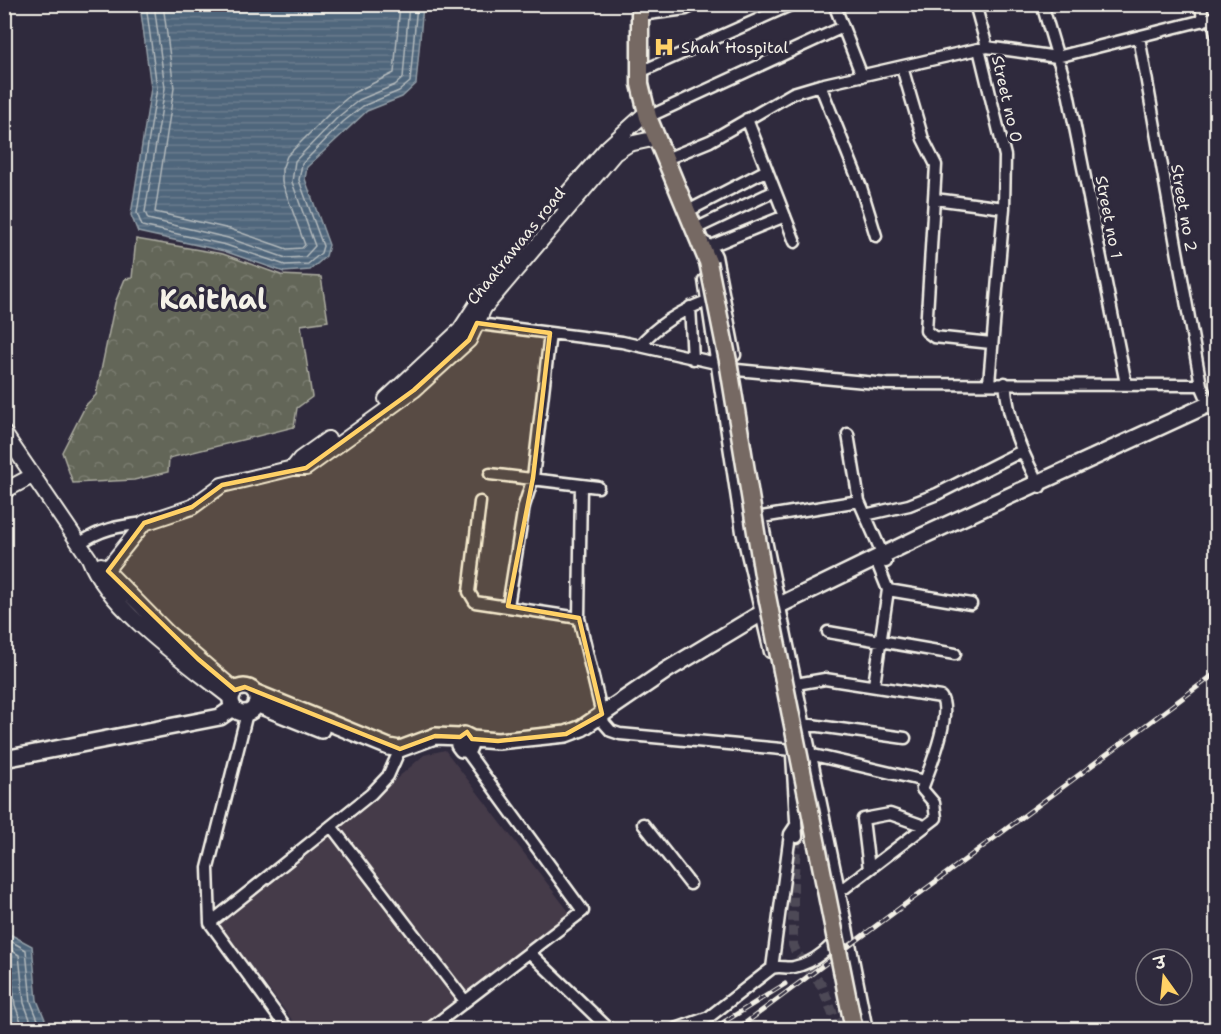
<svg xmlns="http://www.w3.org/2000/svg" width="1221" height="1034" font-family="'Shantell Sans','Playpen Sans Deva',sans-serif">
<defs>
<pattern id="forest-crowns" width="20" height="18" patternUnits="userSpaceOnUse" patternTransform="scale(1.5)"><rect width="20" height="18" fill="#636658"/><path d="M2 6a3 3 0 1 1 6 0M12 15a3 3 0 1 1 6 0" fill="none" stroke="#7a7c70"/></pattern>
<pattern id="water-rules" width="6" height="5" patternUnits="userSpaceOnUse" patternTransform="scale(1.5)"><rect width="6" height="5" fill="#50667b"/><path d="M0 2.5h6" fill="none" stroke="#6a7c8e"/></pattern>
</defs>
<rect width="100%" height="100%" fill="#2f2a3d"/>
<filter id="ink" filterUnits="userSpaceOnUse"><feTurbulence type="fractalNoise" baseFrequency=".0167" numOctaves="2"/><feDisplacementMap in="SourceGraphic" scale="12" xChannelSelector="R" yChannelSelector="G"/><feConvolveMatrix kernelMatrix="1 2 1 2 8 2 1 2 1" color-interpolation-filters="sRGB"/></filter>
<g filter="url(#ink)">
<!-- built -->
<path fill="#443a49" d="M445,750L570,913L418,1030L299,1029L218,923L351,818L424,755Z"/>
<!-- forest -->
<path fill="url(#forest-crowns)" stroke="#acaca0" stroke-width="1.5" d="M136,239L223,254L281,275L321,277L328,321L301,325L312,397L297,408L294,427L169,458L168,472L134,480L73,483L62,452L86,405L96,395L115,303L125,279L132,278Z"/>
<!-- water -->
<path fill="url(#water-rules)" stroke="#929ea7" stroke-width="1.5" d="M140,5H423L416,84L402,97L367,111L307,167L305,179L329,245L326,256L310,270L284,272L224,251L138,232L131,215L151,88Z
M4,931L32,946L37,1000L49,1029H5Z"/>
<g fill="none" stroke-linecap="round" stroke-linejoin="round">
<!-- shore -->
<path stroke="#b2b9bc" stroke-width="1.5" d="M146,4L157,88L137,213L142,226L226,245L285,265L308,264L321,253L323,246L299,180L302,164L343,122L363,106L399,91L410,82L417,4
M154,4L165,88L145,212L148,219L228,238L286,258L305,257L315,246L292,182L295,161L338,117L359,100L395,85L403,78L409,4
M163,4L174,88L155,212L230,229L287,249L302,248L305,245L282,182V169L287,156L332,111L353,93L394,73L400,4
M4,937L26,950L31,1002L42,1030
M4,946L19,955L24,1003L34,1030
M4,956L10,961L15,1005L24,1030"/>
<!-- minor-tunnel -->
<path stroke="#4d4857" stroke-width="10" stroke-dasharray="10 5" stroke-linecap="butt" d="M797,837L793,883V945L797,954L822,986L839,1030"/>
<!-- minor casing -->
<g stroke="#f4f1e8" stroke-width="15">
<path id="minor" d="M834,4L862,76
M975,4L987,47
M1042,4L1068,92L1126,384
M1201,4L1203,21
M640,15L686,9L697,4
M1213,18L1216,35
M1139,37L1201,385
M979,49L1005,156L1004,208L989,383
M902,67L923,139L936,165L926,331L934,337L991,343
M640,72L793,4
M820,85L861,187L876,236
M648,117L843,27
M747,119L795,242
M666,159L710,141L793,93L820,85L987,47L1057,57L1216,17
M935,199L1004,208
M688,211L767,170
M695,229L775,191
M699,239L711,246L716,256L735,355
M711,246L785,216
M704,280L742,532L770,652
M690,307L693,359
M471,323L622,342L716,363
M639,346C658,324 680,311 707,301
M737,370L887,384L1201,385L1212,410
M1005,383C1009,425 1021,450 1040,487
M848,434L859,501L886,562
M490,474L598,487
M581,485L579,618L604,723L611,731L620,734L792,750L925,781C932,763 952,713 941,697L825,679L796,684
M480,502L469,592L475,602L579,618
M865,515L909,505L937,494L1022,451
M762,517L859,501
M79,544C100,529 119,526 144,523
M888,590L971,604
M508,606L524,506L533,478L550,333
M828,632L955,654
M874,685L888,590L876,560
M247,713L208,868L210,923L288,1030
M804,724L905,738
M792,755L797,837
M643,824L690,884
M331,826L465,1001
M869,869L863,819L890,814L924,826
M838,893L936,818L934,803L922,789L925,781
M210,923L371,794L388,776L400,749
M847,928L867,1030
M529,952L610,1030
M772,968L790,834L796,825
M428,1030L583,911L465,749
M673,1030L709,1017L772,968C780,965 786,969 794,967C818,962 832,945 847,928L762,521"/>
</g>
<!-- tertiary casing -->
<g stroke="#f4f1e8" stroke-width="18">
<path id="tertiary" d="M560,202L607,148L647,112
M386,399L460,330L484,293
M4,433L89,558C108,609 188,664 231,698
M293,468L300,459L328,439
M4,491L32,476
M101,565L167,632L235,690
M100,578L144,523L192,507L222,485L293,468H306L414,390L469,340L484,308L615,153L629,144L657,138"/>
</g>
<!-- secondary casing -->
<g stroke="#f4f1e8" stroke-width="20">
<path id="secondary" d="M231 700a13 13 0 1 1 26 0a13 13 0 1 1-26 0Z
M254,692L389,747L400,749L435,736L460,737
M256,704L321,730
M472,739L468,749H462L459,745L458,739L464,735L472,739L498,741L566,734L582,728L667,670L755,617L916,539L1216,401
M4,759L220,717L233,708"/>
</g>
<!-- primary casing -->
<g stroke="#f4f1e8" stroke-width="21">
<path id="primary" d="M640,4V84L648,117L708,262"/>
</g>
<!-- minor -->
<use href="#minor" stroke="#2f2a3d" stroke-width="10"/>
<!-- tertiary -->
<use href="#tertiary" stroke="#2f2a3d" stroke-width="14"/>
<!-- secondary -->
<use href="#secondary" stroke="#2f2a3d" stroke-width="15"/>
<!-- primary -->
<use href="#primary" stroke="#766964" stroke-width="16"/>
<!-- rail casing -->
<g stroke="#f4f1e8" stroke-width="5">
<path id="rail" d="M711,1030L785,984
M736,1030L1216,673"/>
</g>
<!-- rail -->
<use href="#rail" stroke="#2f2a3d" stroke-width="3" stroke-dasharray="9" stroke-linecap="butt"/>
<!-- primary-bridge casing -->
<g stroke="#f4f1e8" stroke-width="21" stroke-linecap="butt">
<path id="primary-bridge" d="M708,262L728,361L764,581L854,1030"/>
</g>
<!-- primary-bridge -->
<use href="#primary-bridge" stroke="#766964" stroke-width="16"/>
</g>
</g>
<!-- marked area -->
<path fill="#ffd166" fill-opacity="0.2" stroke="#ffd166" stroke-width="4.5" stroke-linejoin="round" d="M477,323L550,333L533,478L508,606L579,618L602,714L566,734L498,741L472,739L467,732L460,737L435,736L400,749L245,687L235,690L198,659L108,571L144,523L192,507L222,485L306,468L414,390L469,340Z"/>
<!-- icons -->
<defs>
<g id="hospital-bare" transform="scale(1.62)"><path d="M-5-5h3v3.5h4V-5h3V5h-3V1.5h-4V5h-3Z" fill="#ffd166" stroke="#2f2a3d" stroke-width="2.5" paint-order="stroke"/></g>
</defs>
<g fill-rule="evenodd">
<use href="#hospital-bare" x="664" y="47"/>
</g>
<g text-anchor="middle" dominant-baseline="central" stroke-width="6" stroke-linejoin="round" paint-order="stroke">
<!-- poi labels -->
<g font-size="16" fill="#f4f1e8" stroke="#2f2a3d" text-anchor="start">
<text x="681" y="47">Shah Hospital</text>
</g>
<!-- street labels -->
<g font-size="16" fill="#f4f1e8" stroke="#2f2a3d">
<text transform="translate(1007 99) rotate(77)">Street no 0</text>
<text transform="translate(1184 208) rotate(80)">Street no 2</text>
<text transform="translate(1109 217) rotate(79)">Street no 1</text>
<text transform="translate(516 246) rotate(-51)">Chaatrawaas road</text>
</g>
<!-- town labels -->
<g font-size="28" font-weight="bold" fill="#f4f1e8" stroke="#2f2a3d">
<text x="213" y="299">Kaithal</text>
</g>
</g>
<!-- margin -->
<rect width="1221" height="1034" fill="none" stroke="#2f2a3d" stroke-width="24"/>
<rect x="12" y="12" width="1197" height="1010" fill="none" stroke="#f4f1e8" stroke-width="2" filter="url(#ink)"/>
<!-- north arrow -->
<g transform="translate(1164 977) rotate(345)"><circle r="28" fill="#2f2a3d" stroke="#7e7a81" stroke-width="1.5"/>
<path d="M0-4.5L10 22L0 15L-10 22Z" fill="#ffd166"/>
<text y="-9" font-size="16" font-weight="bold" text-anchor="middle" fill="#f4f1e8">उ</text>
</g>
</svg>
